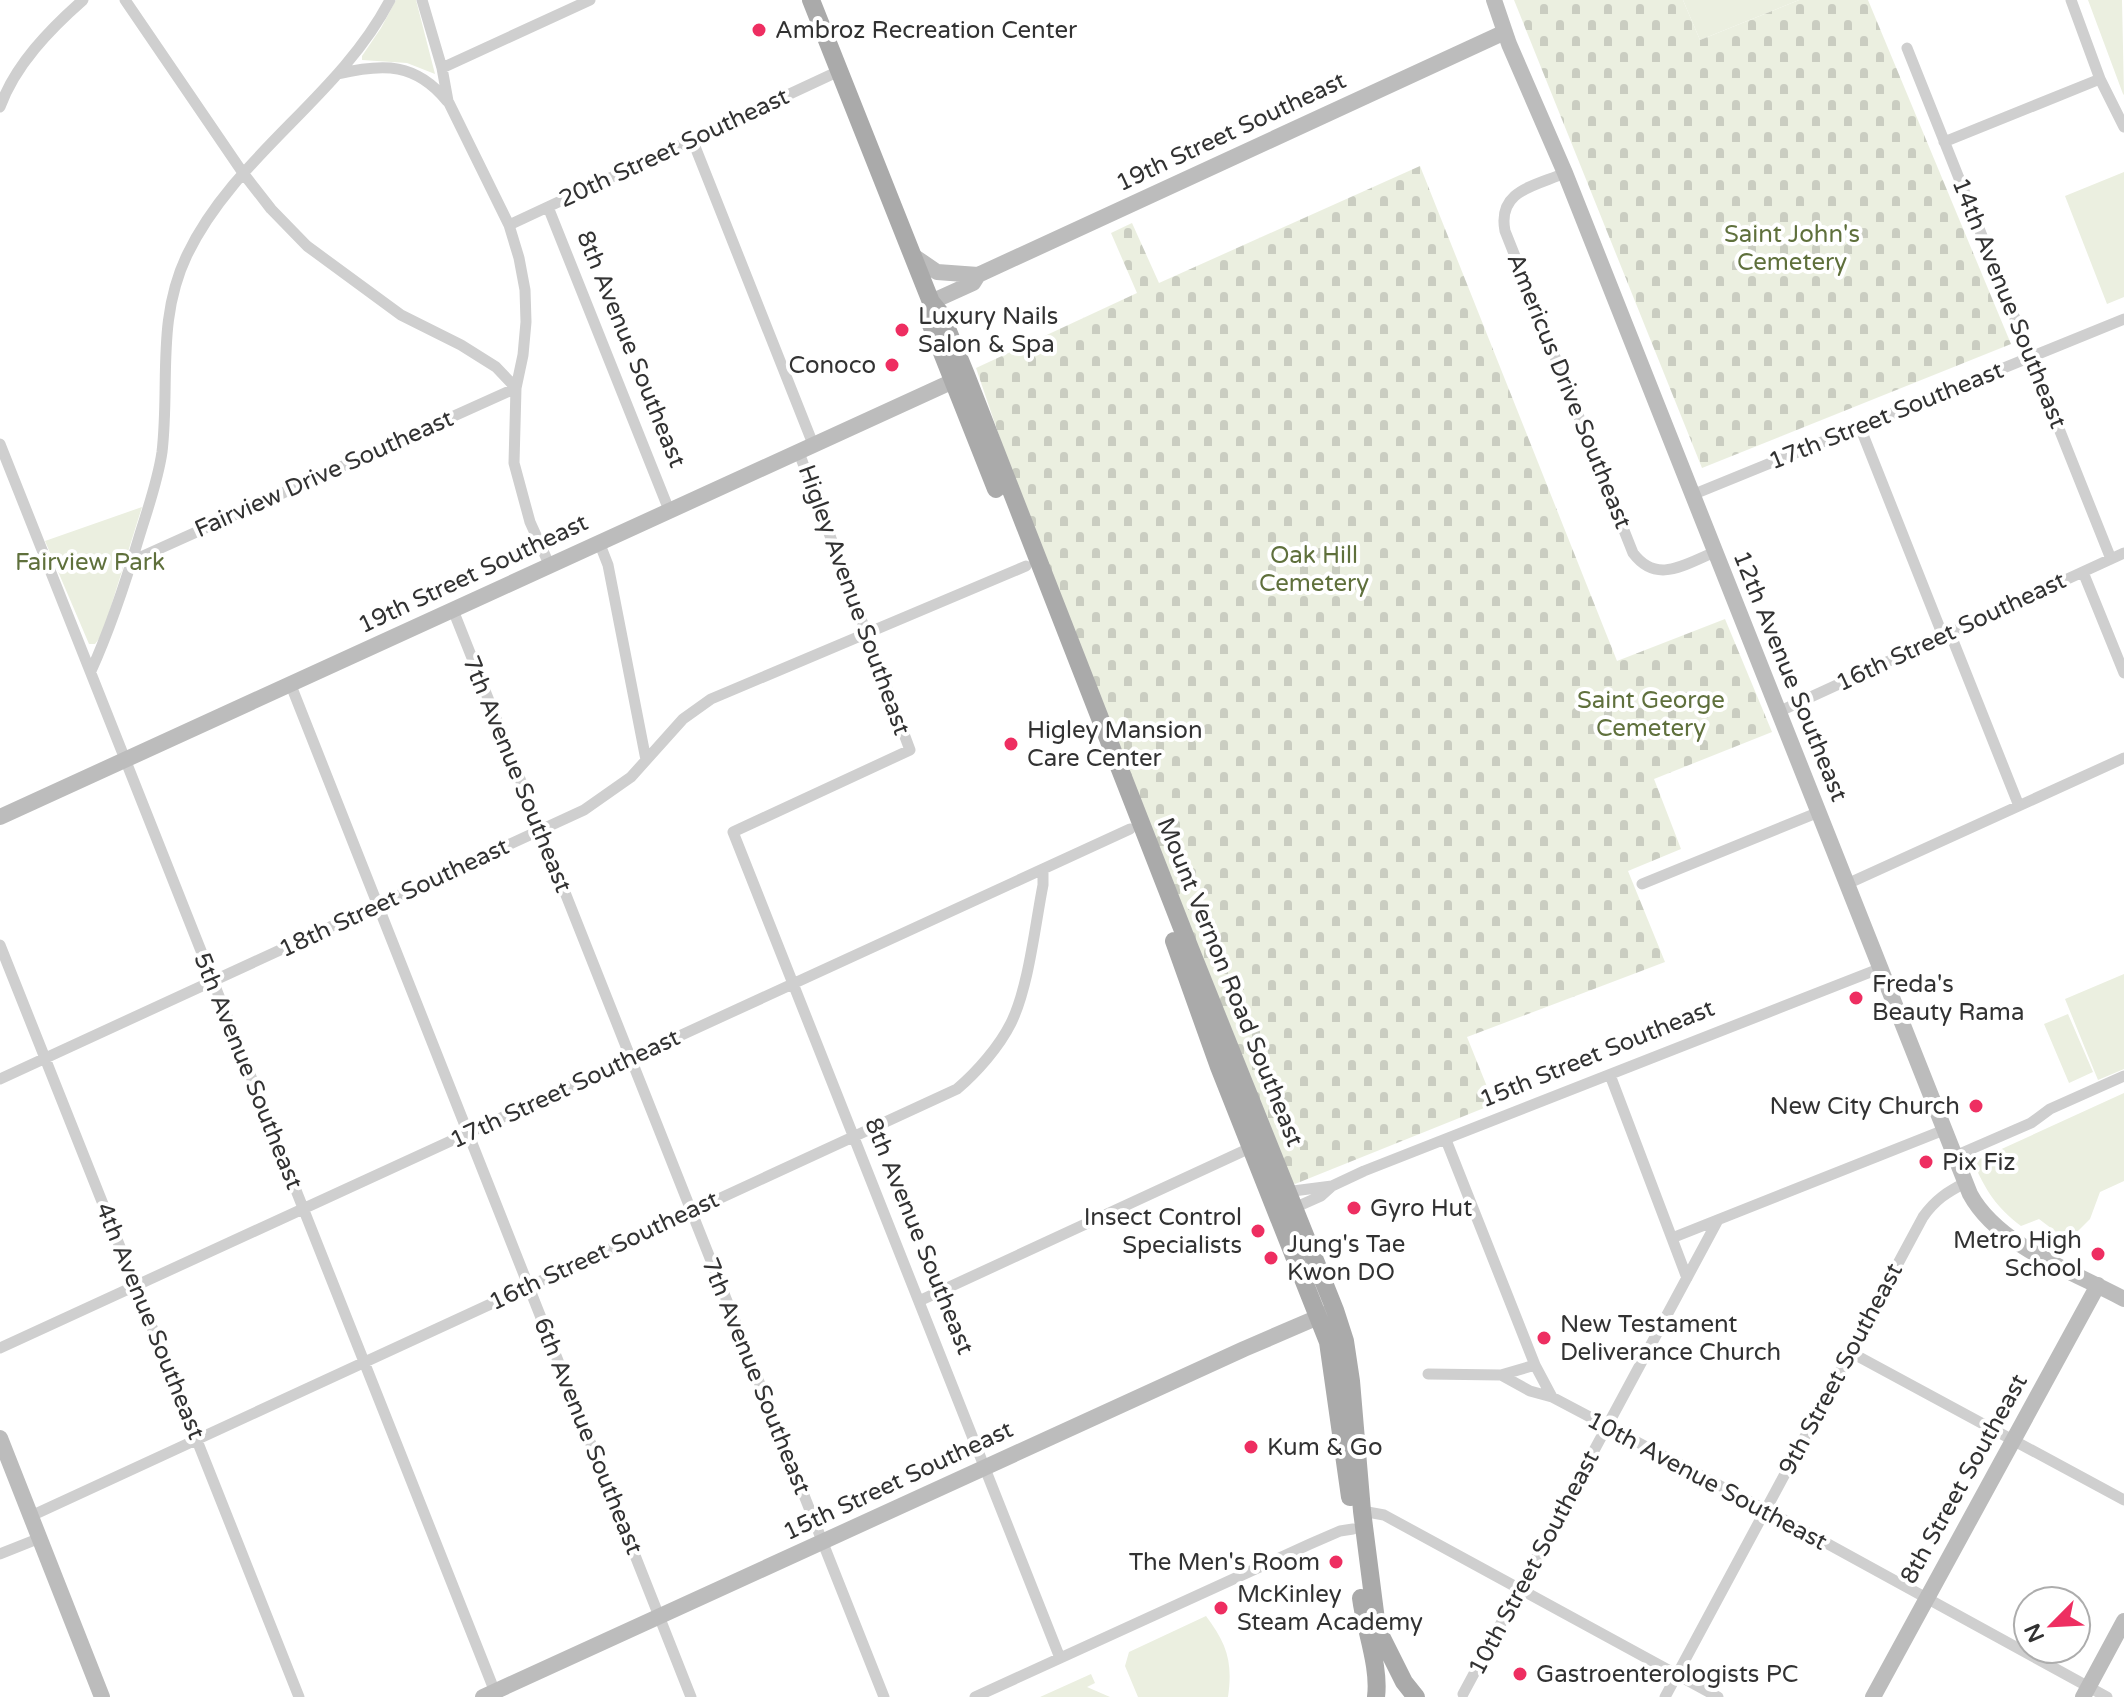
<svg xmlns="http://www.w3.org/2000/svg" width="2124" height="1697" font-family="'Varela Round',sans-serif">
<defs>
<pattern id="cemetery-stones" width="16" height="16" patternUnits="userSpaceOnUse" patternTransform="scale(2)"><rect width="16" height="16" fill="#ebefe0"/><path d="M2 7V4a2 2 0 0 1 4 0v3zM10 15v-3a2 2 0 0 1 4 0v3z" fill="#cacdc1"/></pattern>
</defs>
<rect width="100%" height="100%" fill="#fff"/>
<!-- green -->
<path fill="#ebefe0" d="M396,0H416L435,74L407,63L362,60V56L381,28Z
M1683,0H1799L1700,40Z
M2088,0H2122L2124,95L2123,94Z
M2124,172V297L2107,304L2065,196Z
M142,507L102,635L95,644H89L45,541Z
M2124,974V1069L2098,1080L2065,999Z
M2068,1014L2093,1072L2069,1083L2044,1024Z
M2124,1093V1181L2100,1192L2090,1219L2068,1241L2039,1219L2021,1226C1996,1207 1986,1191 1973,1162Z
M1206,1616C1227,1644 1233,1662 1228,1697H1138L1125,1666L1129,1652Z
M1091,1674L1095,1683L1087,1687L1110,1697H1040Z"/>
<!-- cemetery -->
<path fill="url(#cemetery-stones)" d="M1514,0H1683L1700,40L1799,0H1868L2011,344L1702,468Z
M1420,166L1617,661L1725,619L1772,732L1654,779L1681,849L1628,871L1665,962L1467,1037L1494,1104L1295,1184L1290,1181L1022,503L976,368L1137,293L1111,233L1132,223L1159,283Z"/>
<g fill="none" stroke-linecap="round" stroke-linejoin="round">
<!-- street -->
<path stroke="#cfcfcf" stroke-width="11" d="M125,0L243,173L271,209L307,246L401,315L461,345L496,367L516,388L132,561
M422,0L442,68L448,101L509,225L519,258L525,290L526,322L523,355L516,388L514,463L530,522L549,564
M2071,0L2100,79L2124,127
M1907,48L2111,559
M442,68L590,0
M338,74C384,63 416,63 447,101
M0,107C15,65 50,29 83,0
M692,139L813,444
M1944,142L2100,79
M1565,173C1535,186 1497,190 1505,231L1633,553C1657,585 1685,564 1715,552
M548,207L669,510
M509,225L839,71
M1860,427L1943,636
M0,444L497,1697
M798,450L910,750L733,832L1060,1658
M1692,495L2124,319
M599,542L608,565L646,760
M2083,572L2124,673
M453,610L884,1697
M1950,633L2019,806
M91,671C111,627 126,581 140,534C148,508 158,480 162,452C170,384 156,320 187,255C235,155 339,98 390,0
M290,683L691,1697
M1778,712L2124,553
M1642,884L1819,812
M1847,884L2124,758
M0,945L299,1697
M1610,1075L1687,1278
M0,1079L584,810L631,777L683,719L711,699L1026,566
M1446,1140L1535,1365L1552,1397L1766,1510L2107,1697
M1955,1156L2031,1123L2050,1109L2124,1076
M1287,1190L1293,1191L1332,1186L1364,1171L1881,968
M1294,1208L1321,1196L1331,1187
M1672,1238L1944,1130
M919,1301L1250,1148
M0,1348L1130,829
M1850,1352L2124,1500
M1428,1374L1501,1375L1535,1365
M1501,1375L1530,1391L1552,1397
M1362,1511L1384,1515L1718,1697
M31,1516L957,1089C977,1072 999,1047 1011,1023C1029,986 1035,925 1043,885V869
M0,1554L40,1538
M1463,1694L1718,1220
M975,1697L1310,1544L1340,1531L1353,1529
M1665,1697L1923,1217C1935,1200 1947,1192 1965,1183"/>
<!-- secondary -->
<path stroke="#bcbcbc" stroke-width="16" d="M1494,0L1509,44L1565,173L1970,1194C1998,1246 2074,1272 2124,1299
M912,255L937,272L978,275L1505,32
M931,302L973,283L978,275
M0,817L962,377
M0,1438L102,1697
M483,1697L1244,1349L1330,1312
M1873,1697L2098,1285
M2083,1697L2124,1621"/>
<!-- primary -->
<path stroke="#aaa" stroke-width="18" d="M811,0L931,302L941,314L966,375L1189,946L1335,1310L1345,1341L1351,1381L1362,1511L1377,1628L1404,1682L1416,1697
M931,302L929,320L996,489
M1174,941L1219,1067L1328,1342L1350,1497
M1361,1598C1365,1630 1380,1666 1376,1697"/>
</g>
<!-- markers -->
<g fill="#ee2e61" stroke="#fff" stroke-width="3">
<circle cx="759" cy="30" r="8"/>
<circle cx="902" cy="330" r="8"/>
<circle cx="892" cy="365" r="8"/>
<circle cx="1011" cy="744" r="8"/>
<circle cx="1856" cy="998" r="8"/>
<circle cx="1976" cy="1106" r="8"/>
<circle cx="1926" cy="1162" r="8"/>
<circle cx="1354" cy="1208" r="8"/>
<circle cx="1258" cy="1231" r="8"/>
<circle cx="2098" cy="1254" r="8"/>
<circle cx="1271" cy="1258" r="8"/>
<circle cx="1544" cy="1338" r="8"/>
<circle cx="1251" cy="1447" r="8"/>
<circle cx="1336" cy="1562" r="8"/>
<circle cx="1221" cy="1608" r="8"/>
<circle cx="1520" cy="1674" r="8"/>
</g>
<g text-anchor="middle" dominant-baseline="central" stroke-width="8" stroke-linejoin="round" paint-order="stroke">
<!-- poi labels -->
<g font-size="24" fill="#323232" stroke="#fff" text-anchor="start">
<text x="775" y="30">Ambroz Recreation Center</text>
<text x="918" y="316">Luxury Nails<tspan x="918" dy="28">Salon &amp; Spa</tspan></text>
<text x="876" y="365" text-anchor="end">Conoco</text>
<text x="1027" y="730">Higley Mansion<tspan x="1027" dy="28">Care Center</tspan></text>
<text x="1872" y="984">Freda's<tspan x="1872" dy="28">Beauty Rama</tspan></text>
<text x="1960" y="1106" text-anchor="end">New City Church</text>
<text x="1942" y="1162">Pix Fiz</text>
<text x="1370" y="1208">Gyro Hut</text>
<text x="1242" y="1217" text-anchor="end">Insect Control<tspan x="1242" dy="28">Specialists</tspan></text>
<text x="2082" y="1240" text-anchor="end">Metro High<tspan x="2082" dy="28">School</tspan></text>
<text x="1287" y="1244">Jung's Tae<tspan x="1287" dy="28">Kwon DO</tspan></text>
<text x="1560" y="1324">New Testament<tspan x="1560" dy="28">Deliverance Church</tspan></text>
<text x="1267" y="1447">Kum &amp; Go</text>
<text x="1320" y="1562" text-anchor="end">The Men's Room</text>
<text x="1237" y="1594">McKinley<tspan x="1237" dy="28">Steam Academy</tspan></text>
<text x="1536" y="1674">Gastroenterologists PC</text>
</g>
<!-- street labels -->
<g font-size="24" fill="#323232" stroke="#fff">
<text transform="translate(1231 132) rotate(-25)">19th Street Southeast</text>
<text transform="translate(674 148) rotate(-25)">20th Street Southeast</text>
<text transform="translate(2009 303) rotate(68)">14th Avenue Southeast</text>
<text transform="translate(631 349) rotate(68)">8th Avenue Southeast</text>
<text transform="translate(1569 391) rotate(68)">Americus Drive Southeast</text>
<text transform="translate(1886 416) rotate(-22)">17th Street Southeast</text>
<text transform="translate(324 474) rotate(-24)">Fairview Drive Southeast</text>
<text transform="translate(473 574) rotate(-25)">19th Street Southeast</text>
<text transform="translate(854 600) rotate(70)">Higley Avenue Southeast</text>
<text transform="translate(1951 632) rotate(-25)">16th Street Southeast</text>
<text transform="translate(1790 676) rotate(68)">12th Avenue Southeast</text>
<text transform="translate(517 774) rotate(68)">7th Avenue Southeast</text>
<text transform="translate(394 898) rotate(-25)">18th Street Southeast</text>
<text transform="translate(1230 982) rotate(68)">Mount Vernon Road Southeast</text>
<text transform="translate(1597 1054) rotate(-22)">15th Street Southeast</text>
<text transform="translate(248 1071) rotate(68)">5th Avenue Southeast</text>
<text transform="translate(565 1089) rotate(-25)">17th Street Southeast</text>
<text transform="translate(919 1236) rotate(68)">8th Avenue Southeast</text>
<text transform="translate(604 1251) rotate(-25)">16th Street Southeast</text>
<text transform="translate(150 1321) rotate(68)">4th Avenue Southeast</text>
<text transform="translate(1841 1369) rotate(-62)">9th Street Southeast</text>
<text transform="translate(756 1376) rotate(68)">7th Avenue Southeast</text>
<text transform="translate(588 1436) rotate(68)">6th Avenue Southeast</text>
<text transform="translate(1964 1479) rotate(-61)">8th Street Southeast</text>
<text transform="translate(898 1481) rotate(-25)">15th Street Southeast</text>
<text transform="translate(1707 1481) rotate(28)">10th Avenue Southeast</text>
<text transform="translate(1534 1563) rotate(-62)">10th Street Southeast</text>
</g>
<!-- park labels -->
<g font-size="24" fill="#5f703c" stroke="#fff">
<text x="1792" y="234">Saint John's<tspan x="1792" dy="28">Cemetery</tspan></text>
<text x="1314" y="555">Oak Hill<tspan x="1314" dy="28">Cemetery</tspan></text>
<text x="90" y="562">Fairview Park</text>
<text x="1651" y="700">Saint George<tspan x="1651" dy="28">Cemetery</tspan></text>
</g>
</g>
<!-- north arrow -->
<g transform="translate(2052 1625) rotate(246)"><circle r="38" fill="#ffffff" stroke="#adadad" stroke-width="2"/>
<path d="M0-6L14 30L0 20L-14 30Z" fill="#ee2e61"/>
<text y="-12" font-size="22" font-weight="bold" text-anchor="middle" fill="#323232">N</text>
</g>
</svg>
